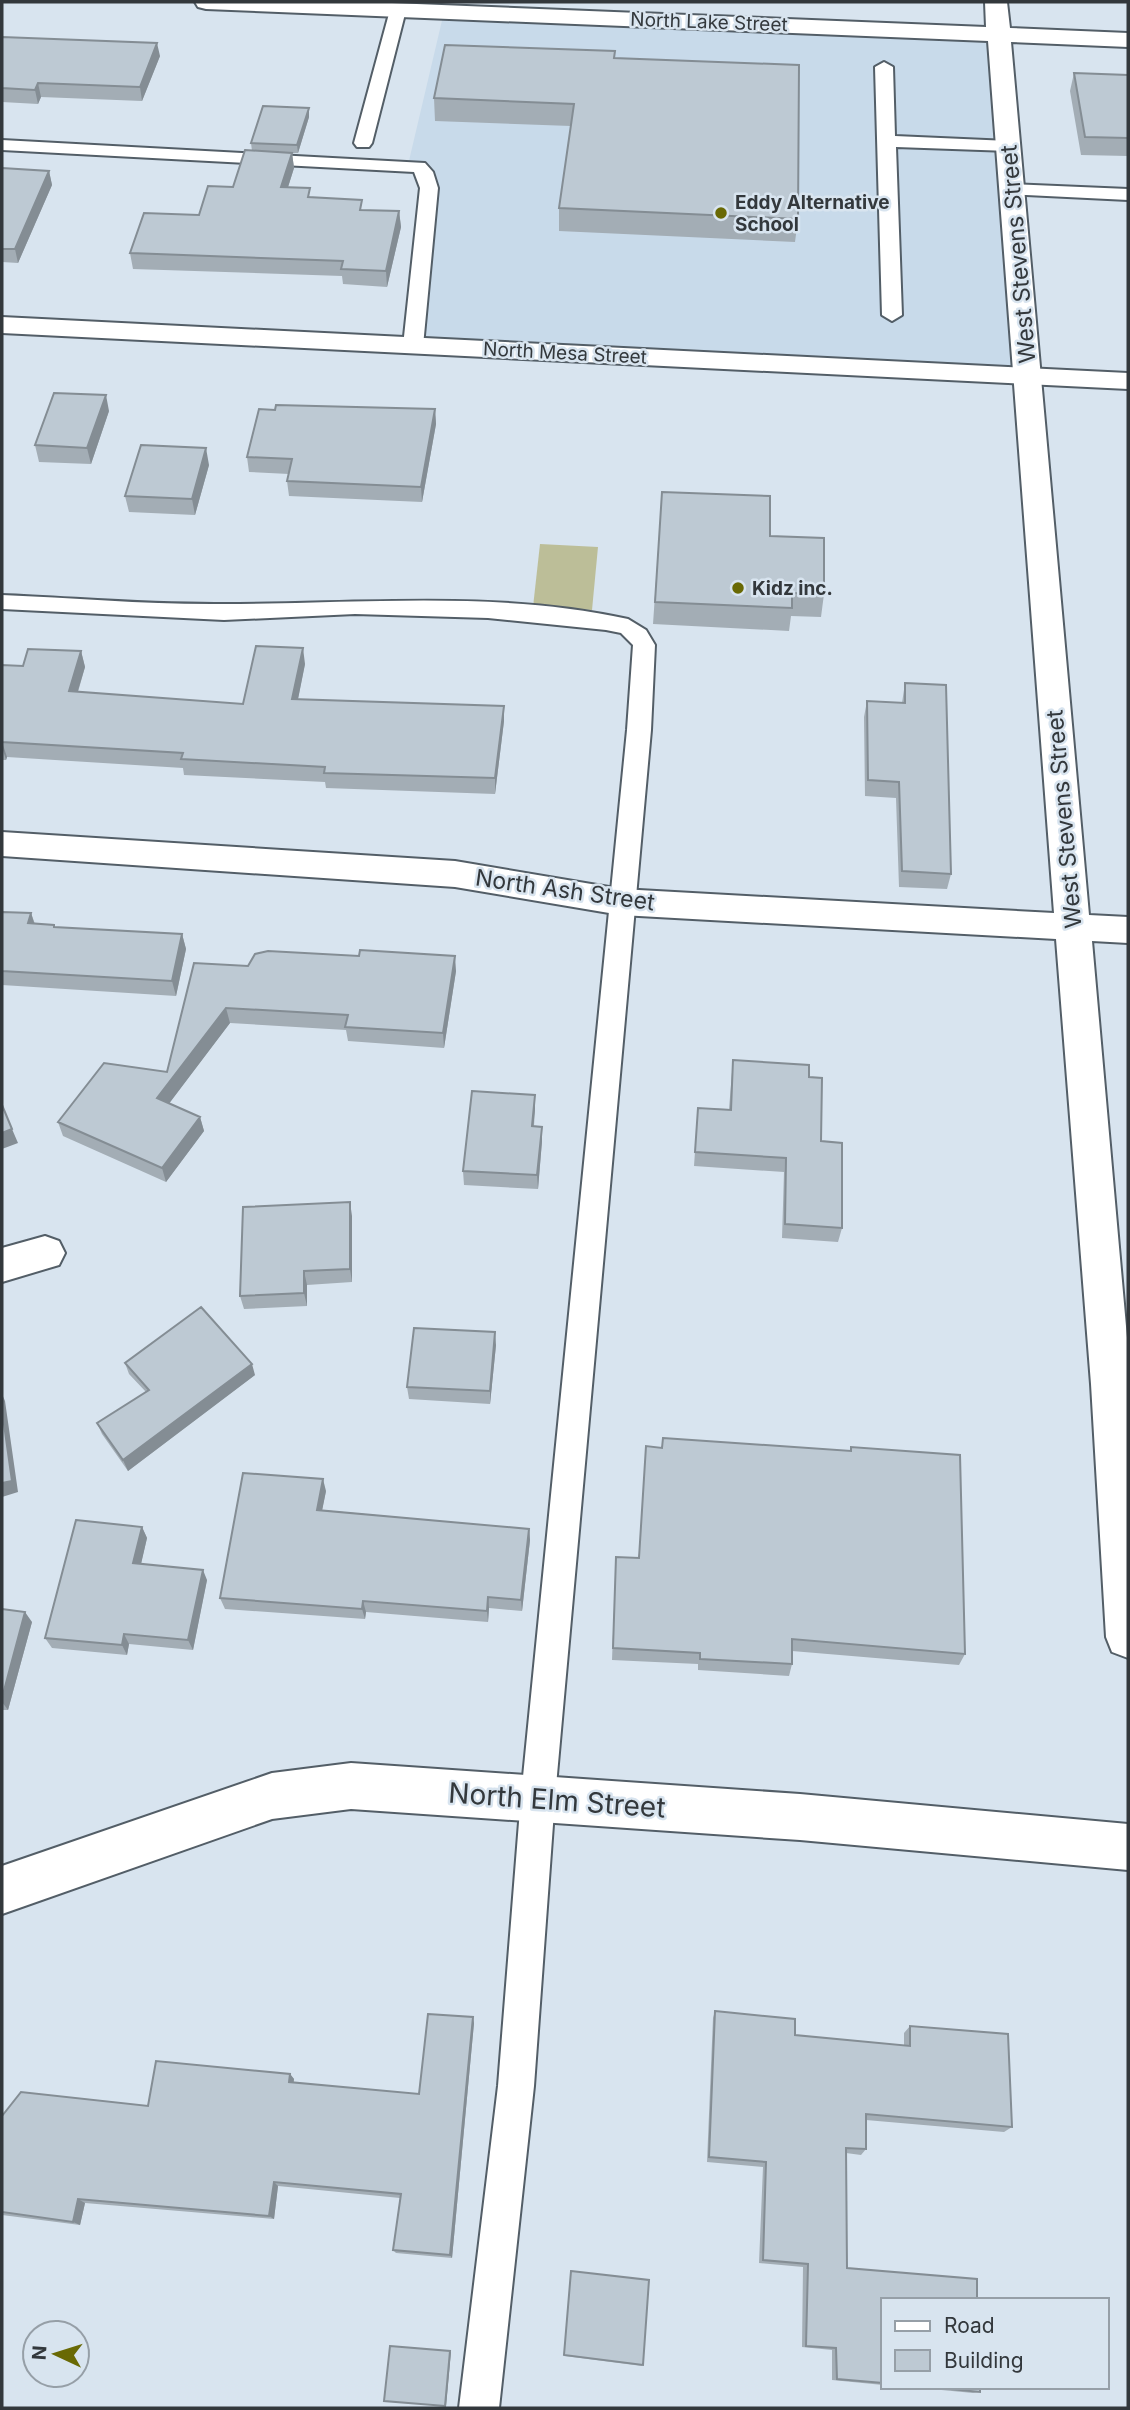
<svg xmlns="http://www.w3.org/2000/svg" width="1130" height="2410" font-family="Inter,sans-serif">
<rect width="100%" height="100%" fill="#d8e4ef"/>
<!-- built -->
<path fill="#c8daea" d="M444,12L999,34L1029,377L413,346L429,188L408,165Z"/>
<!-- green -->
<path fill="#bcbe98" d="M540,544L598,547L592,610L533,607Z"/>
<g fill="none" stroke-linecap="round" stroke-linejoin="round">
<!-- lane casing -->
<g stroke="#535e67" stroke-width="4">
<path id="lane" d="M398,5L406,10L372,143L369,147H357L354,143L390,10Z
M884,62L893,67L895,136L1009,141L1018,146L1009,151L896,147L902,315L892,321L882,315L875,67Z
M2,140L425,163L433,172L438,188L423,346L413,352L403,346L420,188L414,172L2,150Z
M1012,184L1128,189V200L1005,194L1003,190L1005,186Z
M2,595C76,598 151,605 225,604C359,604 496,590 628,619L646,630L655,645L651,730L555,1797L534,2086L499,2408H459L498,2086L521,1797L627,730L633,645L621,633L606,630L488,618L355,614L224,620L2,609Z"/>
</g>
<!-- street casing -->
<g stroke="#535e67" stroke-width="4">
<path id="street" d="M195,2H367L986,27L985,2H1007L1010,28L1128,33V47L1011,42L1089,915L1128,917V943L1092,941L1128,1349V1658L1112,1652L1106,1637L1091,1384L1056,939L621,915L455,887L2,856V832L455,861L621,889L1054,913L988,41L206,9L198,7Z
M45,1236L59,1241L65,1253L59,1265L2,1282V1248Z
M351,1763L800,1794L1128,1824V1870L800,1840L351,1809L272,1819L2,1914V1866L272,1773Z"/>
</g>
<!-- secondary casing -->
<g stroke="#535e67" stroke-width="4">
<path id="secondary" d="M2,317L1128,373V389L2,333Z"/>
</g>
<!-- lane -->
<use href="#lane" fill="#fff" fill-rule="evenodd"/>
<!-- street -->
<use href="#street" fill="#fff" fill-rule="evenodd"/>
<!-- secondary -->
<use href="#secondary" fill="#fff" fill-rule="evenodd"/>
</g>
<!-- wall -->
<path fill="#a3adb5" d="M2,37L160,56L142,101L41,97L38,104L2,102Z
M615,51V58L798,219L795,242L559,231V208L571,126L435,121L434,98Z
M1074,73L1128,75V156L1081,155L1070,91Z
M309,108V117L298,153H292L294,168L288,187L311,197L363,210L399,211L401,227L387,287L343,284L342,276L133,269L130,253L199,215L233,187L252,151L251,143Z
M2,168L49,171L52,185L18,263L2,262Z
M435,409L436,424L422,502L289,496L287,481L289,474L249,472L247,457L275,410Z
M109,411L91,464L39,462L35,445Z
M209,465L195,515L129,512L125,496Z
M662,492L770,536L824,594L821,617L791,616L789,631L653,624Z
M81,651L85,667L78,692L243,704L305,664L298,699L504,721L495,794L326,788L325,782L184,775L183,768L7,757L6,760H2V665L23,666Z
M905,683L951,874L947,889L899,887L896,798L865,796L864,717L867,701L902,703Z
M2,912L31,913L35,924L55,927L182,934L186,949L176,996L2,985Z
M248,966L456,971L444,1048L348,1041L346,1030L230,1023L169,1103L200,1117L204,1131L166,1182L63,1136L58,1122L167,1072Z
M733,1060L809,1077L821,1141L842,1228L838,1242L782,1238L784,1172L694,1166L698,1108L729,1109Z
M535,1109L534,1126L542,1127V1141L538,1189L464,1185L463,1171Z
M352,1216V1282L307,1285V1306L244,1309L240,1296Z
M496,1345L490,1404L409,1399L407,1387Z
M125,1363L255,1375L128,1471L102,1434L97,1423L146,1392L129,1374Z
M851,1447L965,1654L959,1665L792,1651V1664L789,1676L698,1670V1664L612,1660L616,1557L638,1558L662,1448L850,1451Z
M326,1491L322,1510L529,1529L530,1540L522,1611L489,1608L488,1622L366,1612L365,1619L225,1609L220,1598Z
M142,1527L147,1538L141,1563L207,1580L193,1650L129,1644L127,1655L52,1648L45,1638Z
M2,1609L32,1622L8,1710H2Z
M715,2011L795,2035L904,2046V2033L910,2026L1012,2127L1004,2132L866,2120V2149L861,2155L846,2153L847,2268L883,2300V2385L832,2380V2350L802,2347L803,2267L759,2263L763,2167L707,2162L713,2018Z
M474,2023L452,2258L396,2253L393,2250L400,2198L278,2186L274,2219L85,2203L80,2225L2,2215V2116L148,2106L290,2074L294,2079L293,2083L419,2094Z
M571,2271L643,2365L642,2366L564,2356Z
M910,2387H980V2392L973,2393Z"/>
<!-- shaded-wall -->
<path fill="#848d94" d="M157,43L160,56L142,101L140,87Z
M38,83L41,97L38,104L35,90Z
M309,108V117L298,153L297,145Z
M292,153L294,168L283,203L281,187Z
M49,171L52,185L18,263L15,249Z
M399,211L401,227L387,287L386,271Z
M106,395L109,411L91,464L87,448Z
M435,409L436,424L422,502L421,487Z
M206,448L209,465L195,515L192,499Z
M303,648L305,664L295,714L292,699Z
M81,651L85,667L73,707L69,691Z
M504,706V721L495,794V778Z
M2,742L7,757L6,760L2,747Z
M31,913L36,929L28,923Z
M182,934L186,949L176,996L172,981Z
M455,956L456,971L444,1048L443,1033Z
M226,1008L230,1023L162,1113L157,1098Z
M535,1095V1109L532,1140V1126Z
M200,1117L204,1131L166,1182L162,1168Z
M542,1127V1141L538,1189L537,1175Z
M12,1129L18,1143L2,1149V1133Z
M350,1202L352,1216V1282L350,1269Z
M304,1271L307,1285V1306L304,1293Z
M495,1332L496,1345L490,1404V1391Z
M252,1364L255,1375L128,1471L123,1460Z
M2,1394L5,1401L18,1492L2,1497Z
M323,1479L326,1491L320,1521L317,1510Z
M142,1527L147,1538L139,1573L133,1563Z
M529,1529L530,1540L522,1611L521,1600Z
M203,1570L207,1580L193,1650L188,1640Z
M488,1597L489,1608L488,1622L487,1611Z
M363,1601L366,1612L365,1619L362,1609Z
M25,1612L32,1622L8,1710L2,1702V1698Z
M124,1634L129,1644L127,1655L122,1645Z
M473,2017L474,2023L452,2258L450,2255Z
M290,2074L294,2079L293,2087L289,2082Z
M274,2182L278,2186L274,2219L269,2216Z
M78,2199L85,2203L80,2225L73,2222Z
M450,2351L451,2352L446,2407L445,2406Z"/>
<!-- building -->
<path fill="#bdc9d3" stroke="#848d94" stroke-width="2" d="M2,37L157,43L140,87L38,83L35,90L2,88Z
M445,45L615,51L614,58L799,65L798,219L559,208L574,104L434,98Z
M1074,73L1128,75V138L1085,137Z
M263,106L309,108L297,145L251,143Z
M245,150L292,153L281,187L310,188L308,197L362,200L360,210L399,211L386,271L341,269L343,261L130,253L144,213L199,215L208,186L233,187Z
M2,168L49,171L15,249H2Z
M54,393L106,395L87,448L35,445Z
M276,405L435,409L421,487L287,481L292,459L247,457L259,409L275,410Z
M141,445L206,448L192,499L125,496Z
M662,492L770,496V536L824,538V594L792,593V608L655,602Z
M256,646L303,648L292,699L504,706L495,778L324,773L325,767L181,759L183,753L2,742V665L23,666L28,649L81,651L69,691L243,704Z
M905,683L946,685L951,874L902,871L899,782L868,780L867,701L905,703Z
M2,912L31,913L28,923L54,925V927L182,934L172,981L2,971Z
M360,950L455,956L443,1033L345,1027L348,1015L226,1008L157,1098L200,1117L162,1168L58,1122L104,1063L167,1072L194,963L248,966L255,954L268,951L359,956Z
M733,1060L809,1065V1077L822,1078L821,1141L842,1143V1228L785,1224L786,1158L695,1152L698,1108L731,1110Z
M472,1091L535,1095L532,1126L542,1127L537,1175L463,1171Z
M2,1105L12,1129L2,1133Z
M350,1202V1269L304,1271V1293L240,1296L243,1207Z
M201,1307L252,1364L123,1460L97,1423L149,1390L125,1363Z
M414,1328L495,1332L490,1391L407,1387Z
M2,1410L12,1481L2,1483Z
M663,1438L851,1451V1447L960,1455L965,1654L792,1639V1664L700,1659V1653L613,1648L616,1557L639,1558L646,1446L662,1448Z
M243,1473L323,1479L317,1510L529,1529L521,1600L488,1597L487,1611L363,1601L362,1609L220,1598Z
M76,1520L142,1527L133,1563L203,1570L188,1640L124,1634L122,1645L45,1638Z
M2,1609L25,1612L2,1698Z
M715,2011L795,2019V2035L910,2046V2026L1008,2034L1012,2127L866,2114V2149L846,2148L847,2268L977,2279V2300H883V2383L837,2379L836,2348L806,2346L808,2264L763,2260L766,2162L709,2157Z
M428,2014L473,2017L450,2255L393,2250L401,2194L274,2182L269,2216L78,2199L73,2222L2,2212V2116L21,2092L148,2106L156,2061L290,2074L289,2082L419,2094Z
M571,2271L649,2280L643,2365L564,2355Z
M390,2346L450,2351L445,2406L384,2401Z
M930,2387H980V2392Z"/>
<!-- markers -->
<g fill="#696904" stroke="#d8e4ef" stroke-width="2.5">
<circle cx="721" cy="213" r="7"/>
<circle cx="738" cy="588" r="7"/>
</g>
<g text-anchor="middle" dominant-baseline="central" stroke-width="5" stroke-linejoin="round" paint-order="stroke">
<!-- far-street labels -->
<g font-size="19" fill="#33383c" stroke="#d8e4ef">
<text transform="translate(709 22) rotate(2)">North Lake Street</text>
<text transform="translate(565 353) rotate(3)">North Mesa Street</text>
</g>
<!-- far-poi labels -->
<g font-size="19" font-weight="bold" fill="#33383c" stroke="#d8e4ef" text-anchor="start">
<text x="735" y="202">Eddy Alternative<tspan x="735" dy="22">School</tspan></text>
<text x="752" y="588">Kidz inc.</text>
</g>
<!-- street labels -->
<g font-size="23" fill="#33383c" stroke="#d8e4ef">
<text transform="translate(1018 254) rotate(-95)">West Stevens Street</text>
<text transform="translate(1064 819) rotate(-95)">West Stevens Street</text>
<text transform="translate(565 890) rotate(8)">North Ash Street</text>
</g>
<!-- near-street labels -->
<g font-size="28" fill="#33383c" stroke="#d8e4ef">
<text transform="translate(557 1800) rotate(4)">North Elm Street</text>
</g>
</g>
<!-- border -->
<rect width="1130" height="2410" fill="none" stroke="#33383c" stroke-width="7"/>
<!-- legend -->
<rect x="881" y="2298" width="228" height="91" fill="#d8e4ef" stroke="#969fa7" stroke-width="2"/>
<rect x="895" y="2321" width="35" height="10" fill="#ffffff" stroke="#969fa7" stroke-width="2"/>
<text x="944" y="2333" font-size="21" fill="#33383c">Road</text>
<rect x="895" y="2350" width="35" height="21" fill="#bdc9d3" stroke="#969fa7" stroke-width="2"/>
<text x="944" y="2368" font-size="21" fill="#33383c">Building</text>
<!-- north arrow -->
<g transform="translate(56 2354) rotate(274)"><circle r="33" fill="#d8e4ef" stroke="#969fa7" stroke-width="2"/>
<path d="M0-5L12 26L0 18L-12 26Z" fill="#696904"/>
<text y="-10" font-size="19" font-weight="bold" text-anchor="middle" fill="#33383c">N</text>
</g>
</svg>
